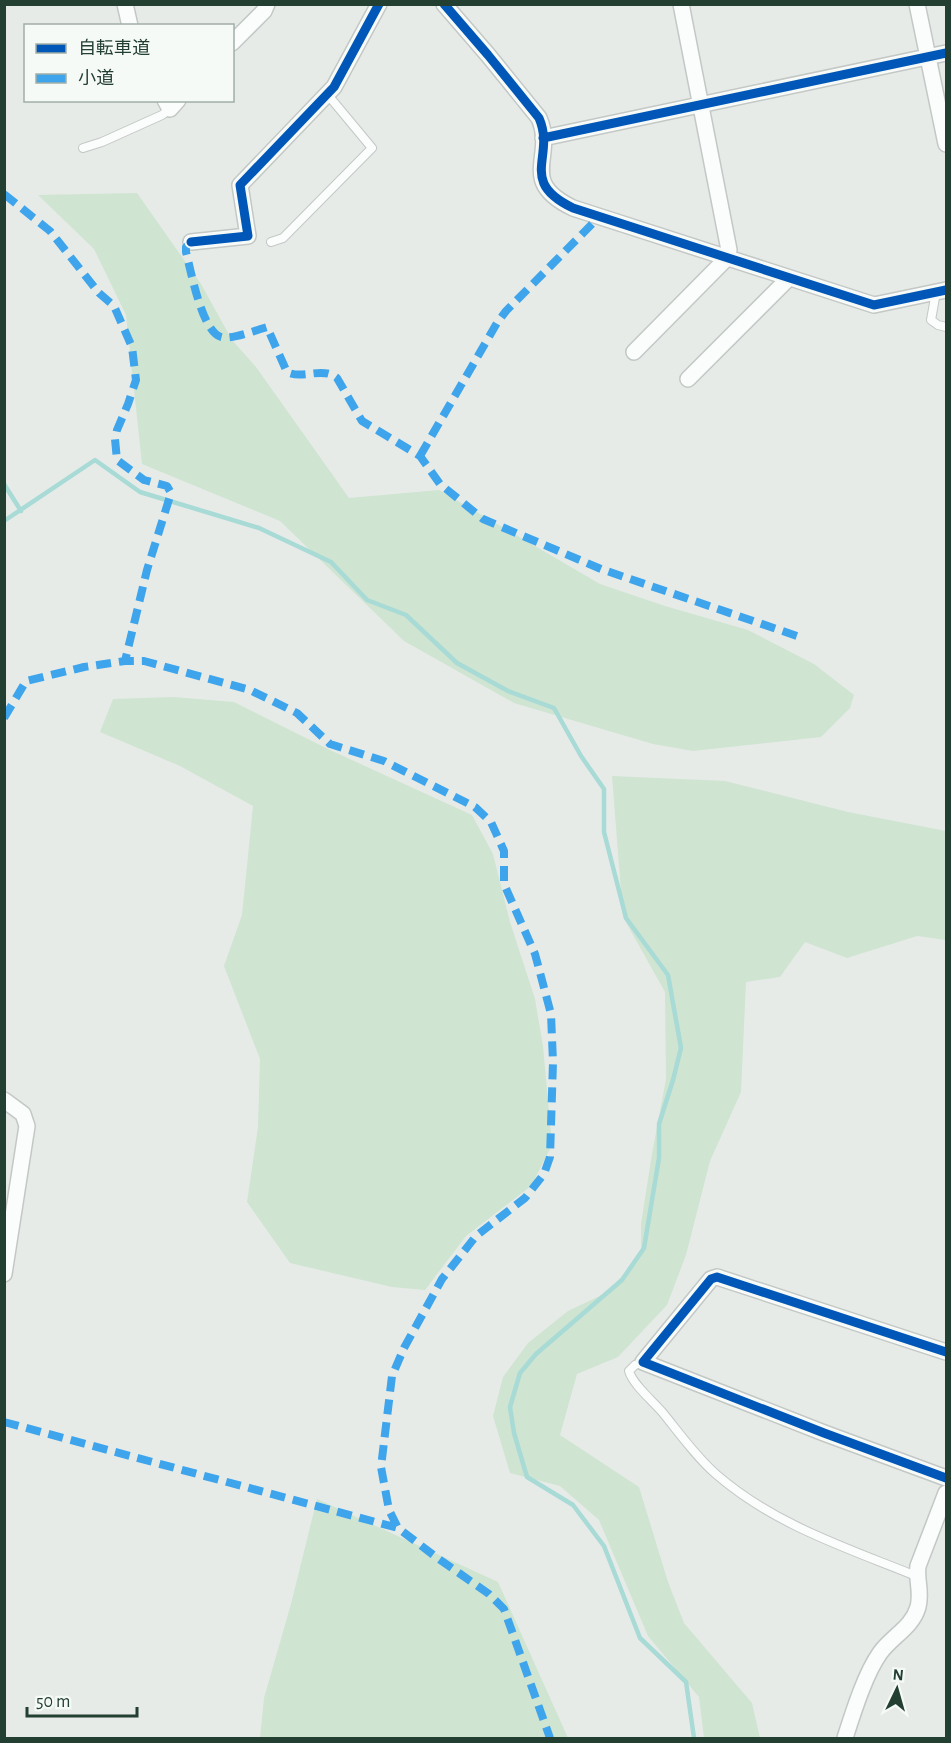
<svg xmlns="http://www.w3.org/2000/svg" width="951" height="1743" font-family="'Alegreya Sans','Noto Sans JP',sans-serif">
<rect width="100%" height="100%" fill="#e6ebe8"/>
<!-- green -->
<path fill="#cfe4d1" d="M137,193L201,284L232,340L256,367L349,498L439,490L600,584L665,606L748,630L814,664L854,695L850,708L821,737L693,751L653,744L514,703L404,641L280,521L142,464L126,315L94,249L38,195Z
M173,697L234,702L330,750L472,815L493,854L510,922L535,999L543,1046L552,1145L531,1186L466,1236L425,1290L392,1287L290,1263L247,1202L258,1127L260,1059L224,966L242,915L253,806L180,766L100,732L113,699Z
M612,776L725,781L848,812L946,831V940L917,936L847,958L805,942L780,977L746,982L741,1092L710,1161L686,1255L667,1305L618,1357L577,1374L560,1435L639,1487L668,1582L684,1623L752,1703L760,1738H704L699,1697L648,1636L599,1520L560,1486L510,1473L493,1416L503,1377L528,1343L568,1311L608,1292L641,1254V1224L652,1154L666,1079L665,992L623,917Z
M317,1499L498,1582L568,1738H260L264,1698L291,1604Z"/>
<g fill="none" stroke-linecap="round" stroke-linejoin="round">
<!-- stream -->
<path stroke="#a8dad6" stroke-width="4.5" d="M4,484L21,511
M4,521L95,460L140,492L259,528L331,562L367,600L406,615L457,663L508,691L554,708L581,756L604,789V832L626,918L668,975L681,1048L673,1080L659,1124V1158L644,1248L622,1280L536,1354L520,1373L510,1407L514,1433L527,1477L573,1505L604,1546L640,1638L686,1682L694,1738"/>
<!-- service casing -->
<g stroke="#c3c8c5" stroke-width="10">
<path id="service" d="M83,148L102,142L162,115L170,109
M271,242L283,238L372,148L328,95
M936,292L931,320L938,325L946,327
M643,1362L635,1365L629,1371C633,1385 653,1401 663,1413C680,1434 697,1458 717,1475C775,1525 847,1548 916,1576"/>
</g>
<!-- minor casing -->
<g stroke="#c3c8c5" stroke-width="18">
<path id="minor" d="M125,4L130,26
M444,4L488,55L539,118C556,157 517,181 573,208L874,305L946,290
M917,4L946,144
M232,43L264,11L267,4
M165,100L170,109L178,100
M543,138L946,53
M191,242L248,236L240,185L334,87L379,4
M634,352L726,259L729,250L681,4
M688,379L789,278
M4,1100L23,1114L27,1126L4,1274
M946,1352L717,1277L711,1279L643,1362L824,1433L946,1478
M845,1738C853,1713 865,1674 880,1653C892,1636 912,1628 918,1607C922,1592 916,1580 918,1566L946,1493"/>
</g>
<!-- service -->
<use href="#service" stroke="#fbfcfc" stroke-width="8"/>
<!-- minor -->
<use href="#minor" stroke="#fbfcfc" stroke-width="15"/>
<!-- quiet -->
<path stroke="#3ea4eb" stroke-width="8" stroke-dasharray="15 8" stroke-linecap="butt" d="M4,194L50,231L99,293L114,306L132,347L136,380L128,404L117,430L115,439L117,460L144,480L167,486L171,493L147,570L125,661
M191,242L186,247V252C191,271 202,332 221,337C230,340 257,330 267,327L287,372C303,380 322,366 337,378L362,421L420,456L440,484L483,519L601,569L797,636
M420,456L497,323L506,311L599,217
M4,718L26,681L84,667L125,661H144L250,690L297,713L330,744L384,761L475,807L491,822L504,851V884L535,954L551,1014L553,1062L550,1157L544,1174L525,1198L476,1236L442,1279L404,1348L392,1376L381,1467L389,1510L398,1528L436,1557L489,1594L504,1609L550,1738
M4,1422L398,1528"/>
<!-- cycleway casing -->
<g stroke="#f5faf6" stroke-width="13">
<path id="cycleway" d="M444,4L488,55L539,118C556,157 517,181 573,208L874,305L946,290
M543,138L946,53
M191,242L248,236L240,185L334,87L379,4
M946,1352L717,1277L711,1279L643,1362L824,1433L946,1478"/>
</g>
<!-- cycleway -->
<use href="#cycleway" stroke="#0057b8" stroke-width="9"/>
</g>
<!-- border -->
<rect width="951" height="1743" fill="none" stroke="#233f32" stroke-width="12"/>
<!-- legend -->
<rect x="24" y="24" width="210" height="78" fill="#f5faf6" stroke="#a1afa8" stroke-width="1.5"/>
<rect x="36" y="44" width="30" height="9" fill="#0057b8" stroke="#a1afa8" stroke-width="1.5"/>
<text x="78" y="54" font-size="18" fill="#233f32">自転車道</text>
<rect x="36" y="74" width="30" height="9" fill="#3ea4eb" stroke="#a1afa8" stroke-width="1.5"/>
<text x="78" y="84" font-size="18" fill="#233f32">小道</text>
<!-- north arrow -->
<g transform="translate(897 1689) rotate(5)" stroke="#f5faf6" stroke-width="4.5" paint-order="stroke">
<path d="M0-4.5L10 22L0 15L-10 22Z" fill="#233f32"/>
<text y="-9" font-size="16" font-weight="bold" text-anchor="middle" fill="#233f32">N</text>
</g>
<!-- scale -->
<path d="M27 1707v9h110v-9" fill="none" stroke="#233f32" stroke-width="3"/>
<text x="36" y="1707" font-size="18" fill="#233f32" stroke="#f5faf6" stroke-width="4.5" paint-order="stroke">50 m</text>
</svg>
